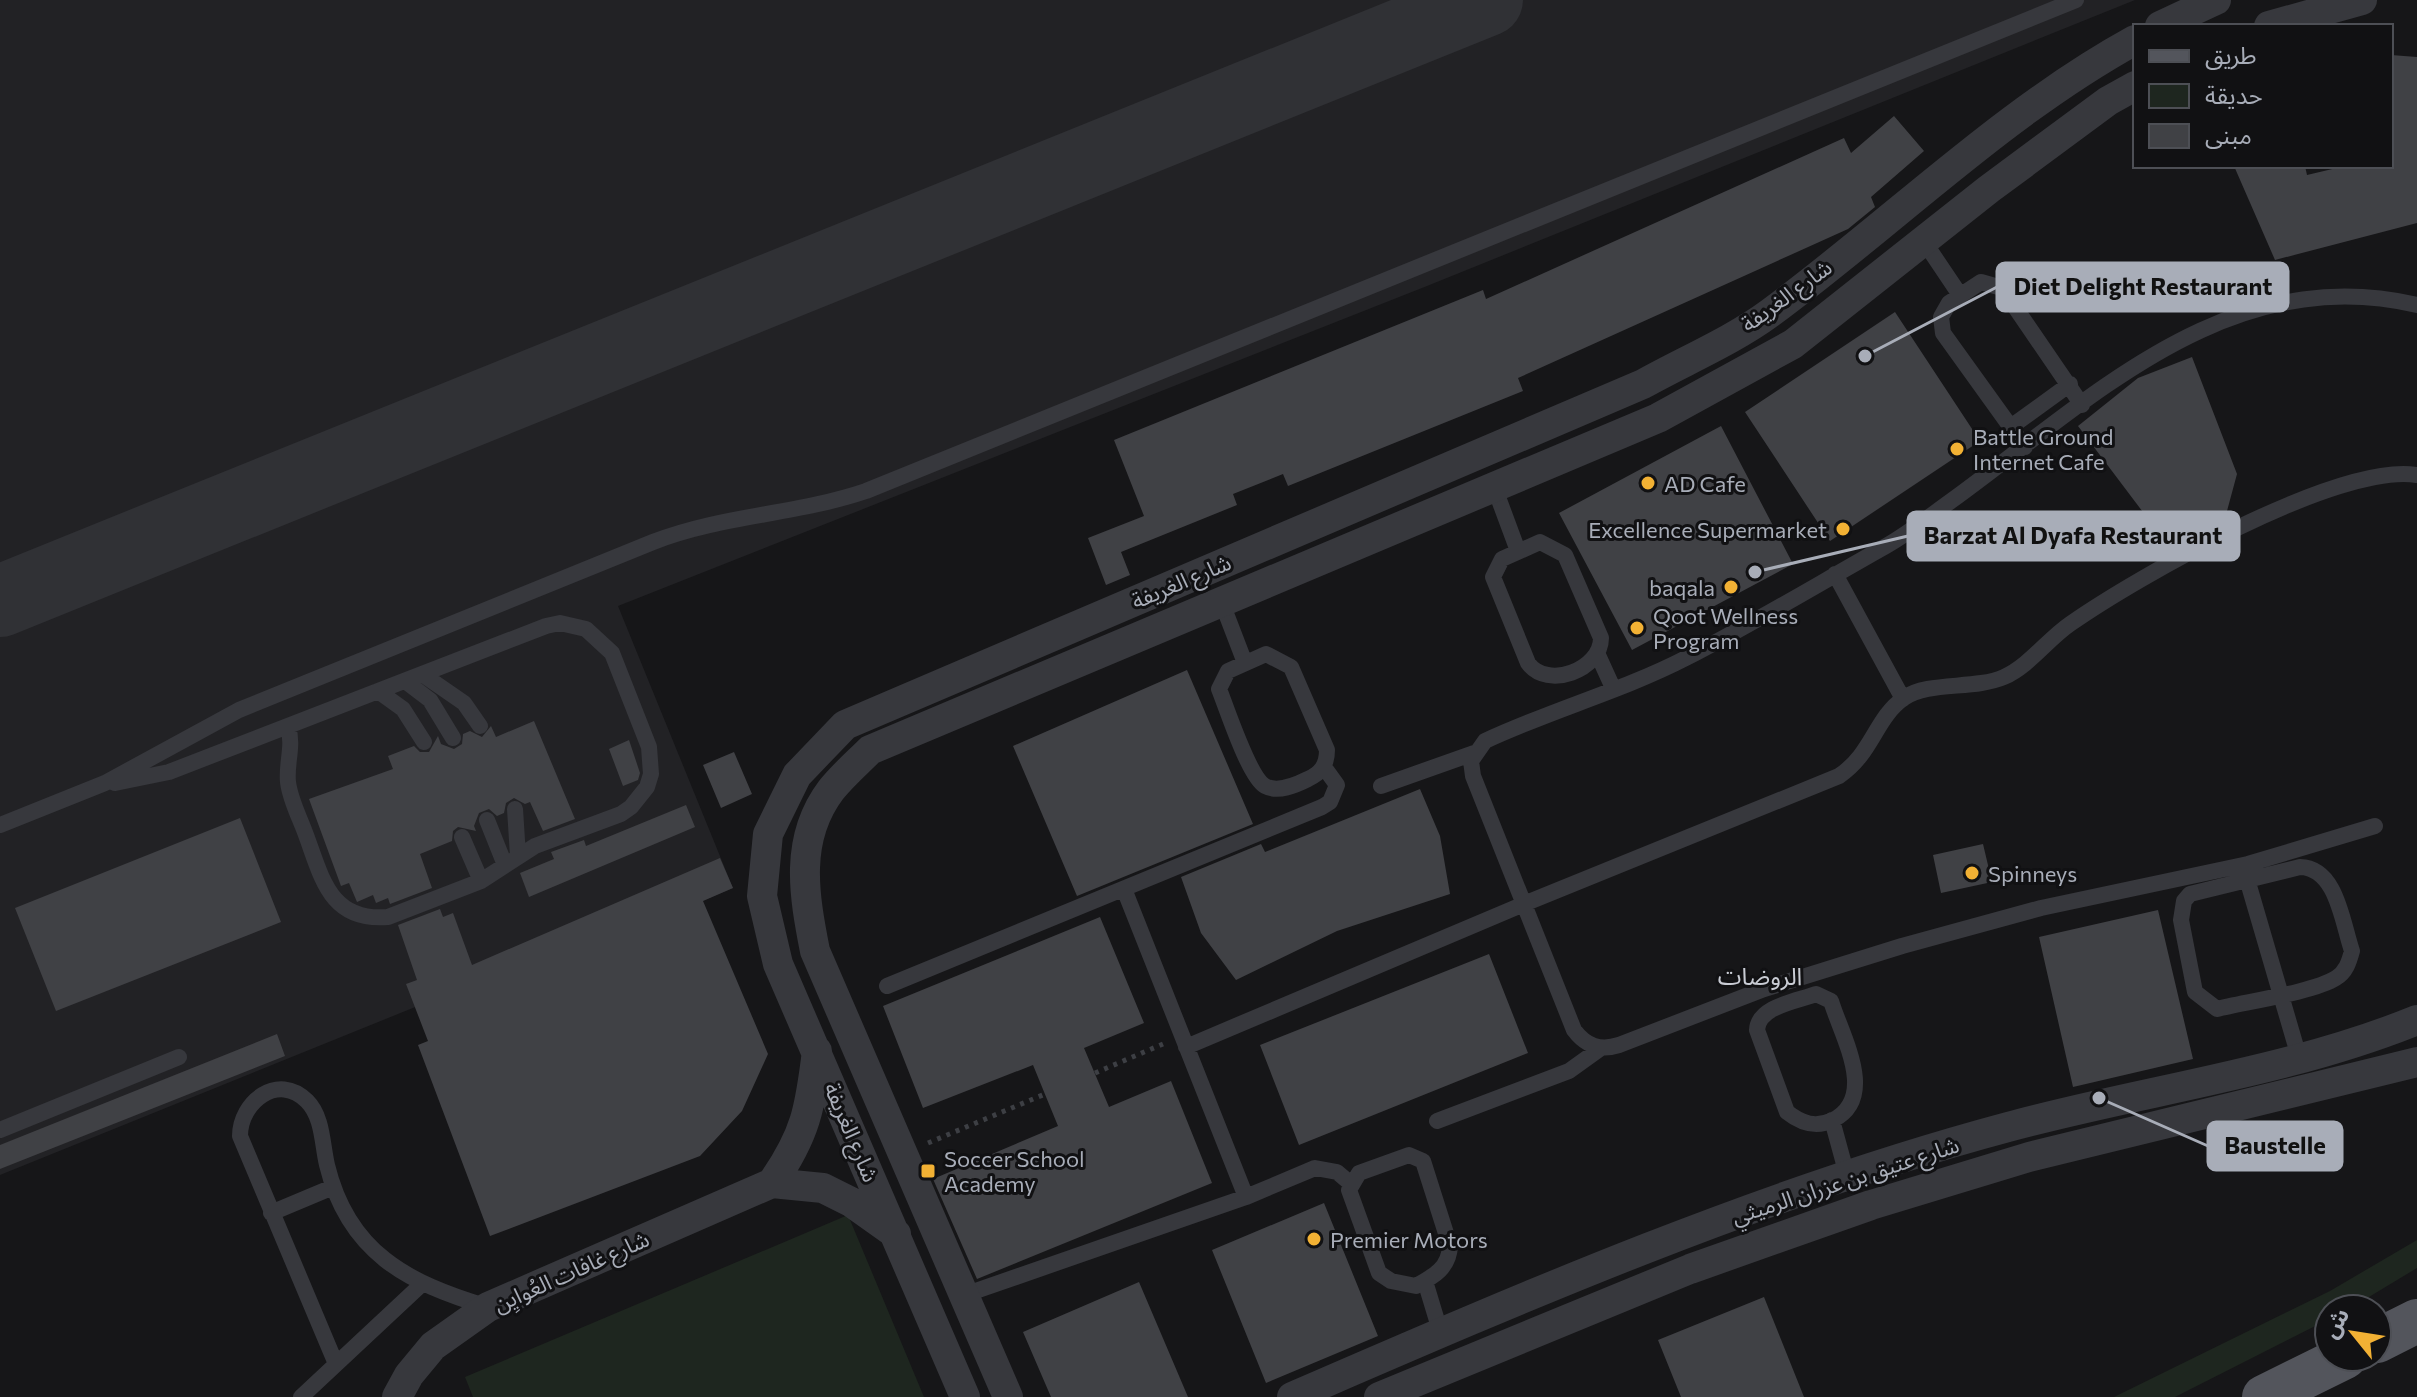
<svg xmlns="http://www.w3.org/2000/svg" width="2417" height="1397" font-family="Commissioner,'Noto Sans Arabic',sans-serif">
<rect width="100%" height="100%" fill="#161618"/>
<!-- built -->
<path fill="#222225" d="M0,0H2135L1427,286L618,606L733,888L487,992L482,980L0,1175Z"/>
<!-- green -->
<path fill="#1e261f" d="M848,1215L924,1397H473L465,1377Z
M2417,1240V1268L2349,1309H2329V1319L2175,1397H2114L2330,1291Z"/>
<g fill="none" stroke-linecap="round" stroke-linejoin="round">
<!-- taxiway -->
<path stroke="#303135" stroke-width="72" d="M0,601L1487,0"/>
</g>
<!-- building -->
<path fill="#404145" d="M2391,55L2417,57V223L2275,260L2234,166H2305L2307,175L2345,166H2391Z
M1894,116L1924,151L1871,197L1875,207L1848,229L1518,378L1523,391L1288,486L1283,474L1233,494L1237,505L1121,552L1130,575L1106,585L1088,538L1144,516L1114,440L1483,290L1486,299L1844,138L1851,153Z
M1895,312L1980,441L1830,541L1745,412Z
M2192,357L2237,474L2227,511L2167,544L2078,426L2138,378Z
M1721,426L1793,564L1632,650L1559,513Z
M1187,670L1253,824L1077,896L1013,746Z
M534,721L575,819L543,831L530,802L525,804L514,798L506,803L504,813L497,816L489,809L479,813L474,826L476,831L458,827L453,831L452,841L420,854L432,888L390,904L388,898L376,903L373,895L357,902L349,883L341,886L309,799L393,769L388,756L414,746L420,752H429L438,736L441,744L454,749L462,744L463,734L470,731L482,737L491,726L496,737Z
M629,740L640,773L638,780L623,786L609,749Z
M734,752L752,794L721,808L703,765Z
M1420,789L1440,836L1450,894L1337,931L1236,980L1201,933L1181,877L1261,844L1265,852Z
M686,805L695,827L529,897L520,873L554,859L551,852L584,840L586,846Z
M240,818L281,922L56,1011L15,908Z
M1983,844L1992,882L1941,893L1933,855Z
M720,858L733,888L703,901L768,1054L742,1111L700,1156L490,1236L418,1045L428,1041L406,984L417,980L398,925L440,909L443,917L453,913L472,965Z
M2158,910L2193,1059L2073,1087L2039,937Z
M1100,917L1144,1023L1084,1048L1109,1107L1171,1081L1212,1183L977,1279L933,1179L1058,1126L1033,1065L923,1108L883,1006Z
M1489,954L1528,1053L1299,1145L1260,1045Z
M277,1034L285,1056L0,1169V1145Z
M1324,1203L1378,1336L1266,1383L1212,1250Z
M1139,1282L1188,1397H1051L1023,1332Z
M1764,1297L1804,1397H1681L1658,1340Z"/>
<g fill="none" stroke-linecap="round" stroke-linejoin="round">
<!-- path -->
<path stroke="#3d3f44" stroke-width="5" stroke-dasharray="4 6" stroke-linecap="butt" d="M1095,1073L1163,1044
M928,1143L1045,1094"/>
<!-- service -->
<path stroke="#37383d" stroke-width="16" d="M1923,240L1960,295
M2012,426L2070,384
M2025,447L1943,333L1941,317L1949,303L1981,282L2002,288L2082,405
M1495,489L1518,551
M1540,542L1565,555L1601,638C1601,670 1547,690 1528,663L1493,577L1502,559Z
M1835,574L1903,699
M1222,603L1245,663
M1266,654L1291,667L1327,750C1327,765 1321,773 1308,779C1296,785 1278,793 1265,786C1249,777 1227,709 1219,689L1228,671Z
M1598,655L1613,688
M422,674L464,703L480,726
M405,681L430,700L453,738
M378,691L403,709L424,742
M115,783L169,772L546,626L560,623L586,629L612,653L649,747L651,774L647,787L631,807L621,814L535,846L481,881L388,917C330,922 322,878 306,835C300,818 290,800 288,782C286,763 294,746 288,727
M1381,786L1474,753
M515,809L518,856
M487,820L505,865
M0,825L105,783L239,710L653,542C722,515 795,515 866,491L2076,0
M2375,826L2248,864L2041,908L1902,946L1764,989L1619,1045C1600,1051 1586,1046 1574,1030L1473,776L1471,761L1485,741C1551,710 1622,691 1686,658C1754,623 1820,583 1886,546C1909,533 1930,516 1951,501C2092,399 2227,261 2417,305
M462,837L481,881
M2300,867C2337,868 2342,922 2352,951C2349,962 2346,972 2336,978C2314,992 2245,1002 2217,1009L2195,992L2181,920L2184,901L2190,894Z
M2247,879L2299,1057
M1124,889L1246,1197
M887,986L1322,807L1330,802L1337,785L1324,767
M1816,994L1831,1001C1842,1037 1878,1097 1833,1120C1816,1128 1802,1124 1787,1112L1757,1030C1758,1006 1798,1001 1816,994Z
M1186,1047L1524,904L1839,776C1873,753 1875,718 1904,698C1928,681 1974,690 2004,677C2029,666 2048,639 2070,624C2137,577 2339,462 2417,475
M1832,1120L1847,1175
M1437,1121L1569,1071L1601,1048
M0,1130L179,1057
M1409,1155L1423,1161L1450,1246C1449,1268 1434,1276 1416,1286L1391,1281L1379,1273L1349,1190L1359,1173Z
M271,1213L333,1187
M1425,1281L1441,1334
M964,1295L1246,1197L1315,1168L1337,1172L1350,1183
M336,1364L240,1136C240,1102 278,1072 307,1101C323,1117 322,1144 327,1165C348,1252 407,1283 488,1307
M301,1397L423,1283"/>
<!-- minor -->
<path stroke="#37383d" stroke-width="30" d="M2160,26L2216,0
M2269,26L2362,0
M772,1183C806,1134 810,1109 817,1051
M397,1397L409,1375L433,1346L488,1307L772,1183L823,1188L851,1202L896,1234
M965,1397L778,964L762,896L768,834L797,775L845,725L1643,384C1684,361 1732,341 1770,313C1892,223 2002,113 2135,40
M1008,1397L815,951C804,895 794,839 831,790C842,776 857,763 870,750L1658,418L1793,344L1989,189L2108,101L2135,86
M1292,1397C1525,1296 1762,1193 2008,1127C2144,1090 2286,1073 2417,1020
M1379,1397L1690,1269L1871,1205L2029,1157L2417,1062"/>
<!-- primary -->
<path stroke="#53555c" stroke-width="44" d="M2377,1341L2417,1321
M2264,1397L2345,1357"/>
</g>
<!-- markers -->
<g fill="#f2b134" stroke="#111113" stroke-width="3">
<circle cx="1957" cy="449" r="8"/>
<circle cx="1648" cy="483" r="8"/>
<circle cx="1843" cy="529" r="8"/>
<circle cx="1731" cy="587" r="8"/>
<circle cx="1637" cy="628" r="8"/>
<circle cx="1972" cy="873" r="8"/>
<rect x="920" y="1163" width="16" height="16" rx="4"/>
<circle cx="1314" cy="1239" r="8"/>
</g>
<g text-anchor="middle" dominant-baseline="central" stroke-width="6" stroke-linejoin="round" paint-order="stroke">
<!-- street labels -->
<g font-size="22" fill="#a8adb8" stroke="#111113">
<text transform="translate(1786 295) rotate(-36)">شارع الغريفة</text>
<text transform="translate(1181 581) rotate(-23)">شارع الغريفة</text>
<text transform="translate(852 1132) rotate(67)">شارع الغريفة</text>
<text transform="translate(1845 1180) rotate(-18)">شارع عتيق بن عزران الرميثي</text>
<text transform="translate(571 1271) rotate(-24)">شارع غافات العُوايِن</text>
</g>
<!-- poi labels -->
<g font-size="22" fill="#a8adb8" stroke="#111113" text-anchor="start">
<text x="1973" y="436">Battle Ground<tspan x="1973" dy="25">Internet Cafe</tspan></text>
<text x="1664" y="483">AD Cafe</text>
<text x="1827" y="529" text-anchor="end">Excellence Supermarket</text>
<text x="1715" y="587" text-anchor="end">baqala</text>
<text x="1653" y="615">Qoot Wellness<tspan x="1653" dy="25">Program</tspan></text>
<text x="1988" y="873">Spinneys</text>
<text x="944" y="1158">Soccer School<tspan x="944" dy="25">Academy</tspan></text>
<text x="1330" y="1239">Premier Motors</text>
</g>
<!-- neighbourhood labels -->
<g font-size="24" fill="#c9ccd4" stroke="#111113">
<text x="1760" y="975">الروضات</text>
</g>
</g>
<!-- callouts -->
<path fill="none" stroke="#a8adb8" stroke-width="3" d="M1865 356L1997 287M1755 572L1908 536M2099 1098L2208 1146"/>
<g fill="#a8adb8" stroke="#111113" stroke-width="3">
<circle cx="1865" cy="356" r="8"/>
<circle cx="1755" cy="572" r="8"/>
<circle cx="2099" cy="1098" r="8"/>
</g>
<g fill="#a8adb8" stroke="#a8adb8" stroke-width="3">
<rect x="1997" y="263" width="291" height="48" rx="8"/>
<rect x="1908" y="512" width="331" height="48" rx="8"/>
<rect x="2208" y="1122" width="134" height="48" rx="8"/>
</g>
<g font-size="24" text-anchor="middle" font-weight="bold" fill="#111">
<text x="2143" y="295">Diet Delight Restaurant</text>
<text x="2073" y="544">Barzat Al Dyafa Restaurant</text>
<text x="2275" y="1154">Baustelle</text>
</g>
<!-- legend -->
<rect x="2133" y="24" width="260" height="144" fill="#111113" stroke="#4d4f55" stroke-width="2"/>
<rect x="2149" y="50" width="40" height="12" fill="#53555c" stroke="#4d4f55" stroke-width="2"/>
<text x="2205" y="64" font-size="24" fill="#a8adb8">طريق</text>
<rect x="2149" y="84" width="40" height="24" fill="#1e261f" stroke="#4d4f55" stroke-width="2"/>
<text x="2205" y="104" font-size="24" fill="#a8adb8">حديقة</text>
<rect x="2149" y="124" width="40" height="24" fill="#404145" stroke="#4d4f55" stroke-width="2"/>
<text x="2205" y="144" font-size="24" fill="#a8adb8">مبنى</text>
<!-- north arrow -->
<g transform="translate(2353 1333) rotate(300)"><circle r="38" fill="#111113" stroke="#4d4f55" stroke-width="2"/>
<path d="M0-6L14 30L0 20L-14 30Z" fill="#f2b134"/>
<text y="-12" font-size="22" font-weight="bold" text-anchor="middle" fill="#a8adb8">ش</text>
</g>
</svg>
